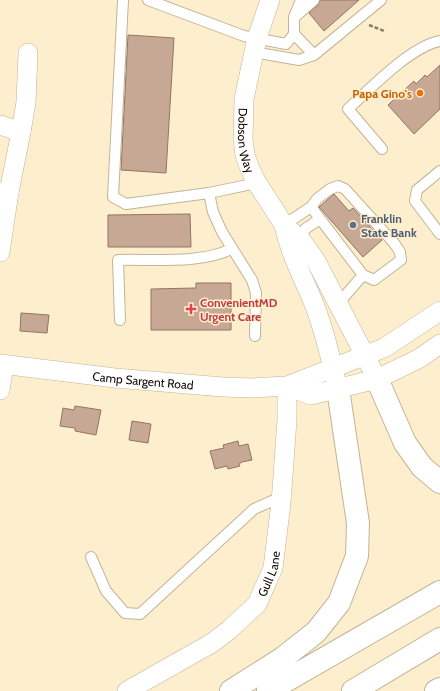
<svg xmlns="http://www.w3.org/2000/svg" width="440" height="691" font-family="Cabin,sans-serif">
<rect width="100%" height="100%" fill="#fdeece"/>
<!-- building -->
<path fill="#c7a895" stroke="#927563" d="M320,0H359L324,31L309,13L318,5Z
M128,35L174,38L166,173L121,170Z
M440,65V109L414,134L388,105L414,81L416,84L425,75L427,77Z
M334,194L349,211L353,208L382,240L363,257L319,207Z
M190,214L191,247H108V215Z
M196,283H231V330H151V289L196,288Z
M21,313L49,315L47,333L20,331Z
M75,406L101,410L96,435L75,431V428L60,426L63,408L74,410Z
M132,421L151,424L148,443L129,440Z
M238,441L239,446L248,444L252,460L242,462L239,464L240,466L228,469L227,466L215,469L210,451L224,448L223,445Z"/>
<g fill="none" stroke-linecap="round" stroke-linejoin="round">
<!-- service casing -->
<g stroke="#c2b495" stroke-width="12">
<path id="service" d="M123,0L113,197L126,204L209,193L257,183
M148,0L244,36L286,44L294,34V17L301,0
M296,16L314,0
M294,34L314,55L381,0
M253,52L299,60L314,55
M382,149L348,109C371,88 410,47 440,41
M440,171L417,190L415,201L440,234
M209,193L213,212L222,232L252,280L256,293L255,336
M311,207L363,275
M284,225L311,207L317,199L330,189L338,186L345,189L394,243L400,252L401,260L374,280L363,275L338,304
M301,240L305,229L320,219
M120,320L118,260C152,259 203,264 231,249
M91,557L106,591L125,613L140,614L254,509L281,497"/>
</g>
<!-- minor casing -->
<g stroke="#c2b495" stroke-width="20">
<g id="minor">
<path id="s1" d="M270,0L257,38L244,99L243,139L245,155L250,169L257,183L284,225L301,240L316,261L377,379"/>
<path d="M0,125L21,132L9,192H0"/>
<path d="M21,132L26,102L28,53"/>
<path d="M284,225C290,254 303,277 314,304C324,329 330,355 336,381"/>
<path d="M0,252L9,192"/>
<path id="s2" d="M0,364L115,378L223,387L252,388L287,386L384,348L440,311"/>
<path d="M287,386L311,395L377,379L420,358L440,344"/>
<path d="M0,390L4,365"/>
<path id="s3" d="M127,691L212,643L229,630L257,604L273,568L281,503L287,420V386"/>
</g>
</g>
<!-- motorway casing -->
<g stroke="#c2b495" stroke-width="24">
<path id="motorway" d="M377,379L405,443L422,467L440,482
M231,691L283,658L316,632L339,603L357,556L358,523L338,389
M268,691L440,592
M353,691L440,639
M436,691L440,689"/>
</g>
<!-- path -->
<path stroke="#887e69" stroke-width="2.5" stroke-dasharray="4 2" stroke-linecap="butt" d="M369,25L384,31"/>
<!-- service -->
<use href="#service" stroke="#fff" stroke-width="10"/>
<!-- minor -->
<use href="#minor" stroke="#fff" stroke-width="19"/>
<!-- motorway -->
<use href="#motorway" stroke="#fff" stroke-width="22"/>
</g>
<!-- markers -->
<circle fill="#e8710a" stroke="#fdeece" stroke-width="1.5" cx="420" cy="93" r="4"/>
<circle fill="#5c6f8a" stroke="#fdeece" stroke-width="1.5" cx="353" cy="225" r="4"/>
<path fill="#e0444e" stroke="#fdeece" stroke-width="1.5" d="M189 303h4v4h4v4h-4v4h-4v-4h-4v-4h4z"/>
<g text-anchor="middle" dominant-baseline="central" stroke-width="3" stroke-linejoin="round" paint-order="stroke">
<!-- food labels -->
<g font-size="12" font-weight="bold" fill="#c56008" stroke="#fdeece" text-anchor="end">
<text x="412" y="93">Papa Gino's</text>
</g>
<!-- street labels -->
<g font-size="12" fill="#100b02" stroke="#fdeece">
<text stroke="none"><textPath href="#s1" startOffset="144">Dobson Way</textPath></text>
<text stroke="none"><textPath href="#s2" startOffset="144">Camp Sargent Road</textPath></text>
<text stroke="none"><textPath href="#s3" startOffset="190">Gull Lane</textPath></text>
</g>
<!-- service labels -->
<g font-size="12" font-weight="bold" fill="#4e5e75" stroke="#fdeece" text-anchor="start">
<text x="361" y="218">Franklin<tspan x="361" dy="14">State Bank</tspan></text>
</g>
<!-- health labels -->
<g font-size="12" font-weight="bold" fill="#be3a42" stroke="#fdeece" text-anchor="start">
<text x="200" y="302">ConvenientMD<tspan x="200" dy="14">Urgent Care</tspan></text>
</g>
</g>
</svg>
